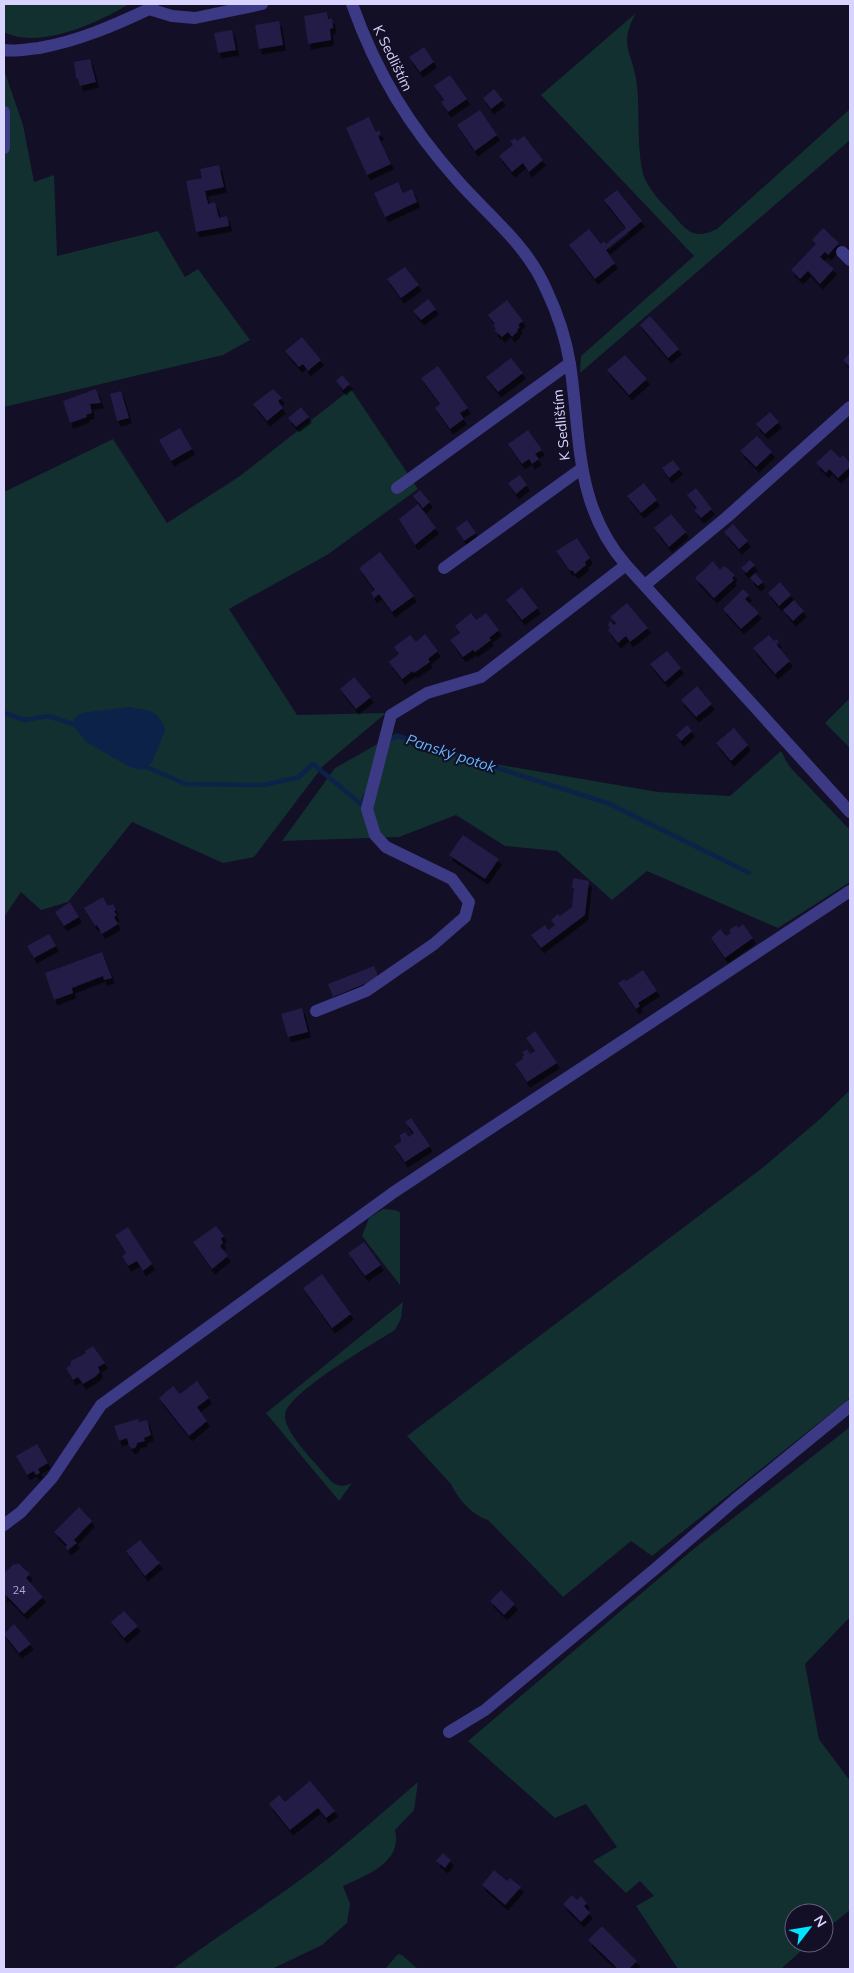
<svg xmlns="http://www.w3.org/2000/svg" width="854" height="1973" font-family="Mulish,sans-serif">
<defs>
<filter id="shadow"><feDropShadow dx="3" dy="5.5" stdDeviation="0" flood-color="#0009"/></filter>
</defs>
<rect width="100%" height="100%" fill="#130f26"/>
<!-- green -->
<path fill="#12302f" d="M4,4H129C98,23 39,50 4,32Z
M636,13C617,47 634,53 637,86C640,110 636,162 646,181C653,195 665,206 675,217C689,234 697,239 717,229L850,109V140L580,373L581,356L694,256L541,95Z
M4,70L23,125L34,182L54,175L57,256L158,231L185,277L198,269L250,340L223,355L4,407Z
M351,389L418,489L327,555L229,609L297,715L386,713L323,766L254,857L223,863L132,822L68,902L41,910L21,892L4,917V492L113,439L167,523L240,476Z
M850,698V748L825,723Z
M397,733L419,751L658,792L730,796L781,751L789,766L850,830V882L778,928L647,871L612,900L557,851L505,846L456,815L399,837L282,841L335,768Z
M850,1090V1398L652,1556L631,1541L563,1597L488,1520C472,1515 458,1499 451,1484L407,1436L761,1169L820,1119Z
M383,1209L395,1210L400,1212V1285L362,1236L369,1218Z
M403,1302L401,1318L395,1330C375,1343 284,1394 285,1416C285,1434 317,1464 329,1479C336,1486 342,1488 352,1483L339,1501L266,1413Z
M850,1427V1617L805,1664L819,1739L850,1781V1910L824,1931V1913H794V1943H810L781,1969H678L636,1906L654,1896L640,1881L626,1893L593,1861L617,1847L586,1804L555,1818L468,1741L691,1551Z
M418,1782L414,1810L395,1830C403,1862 367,1875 343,1886L350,1904L347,1923L322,1945L272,1969H173C220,1934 269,1904 316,1868C351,1841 384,1811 418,1782Z
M398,1954L402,1955L418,1969H385Z"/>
<!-- water -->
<path fill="#0c2248" d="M129,707L150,711L157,715L164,725L165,731L152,762L147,768L140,770L130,767L86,742L76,729L73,720L81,713Z"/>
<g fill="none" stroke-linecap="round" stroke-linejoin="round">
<!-- stream -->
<path stroke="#0c2248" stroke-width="4.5" d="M4,713L25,720L48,716L79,726
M388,743L389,740L398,736L610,804L749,873
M144,766L186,784L264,785L299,777L313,764L361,804L365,796"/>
</g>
<!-- building -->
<path fill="#241b47" filter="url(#shadow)" d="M327,12L328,19L332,18L333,28L330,29L331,40L308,44L304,16Z
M279,21L283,45L259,49L255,25Z
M232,30L236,50L218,53L214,33Z
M424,47L434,62L420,72L409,57Z
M90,59L96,82L80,86L78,79L76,78L74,62Z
M450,75L467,99L448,112L441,102L444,100L434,86Z
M494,89L503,100L491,109L483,98Z
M480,110L497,135L475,151L457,125Z
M369,117L376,132L379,130L381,134L378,136L391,164L367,175L346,128Z
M524,136L543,160L529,172L523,163L512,172L499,156L513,145L510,141L515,138L517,141Z
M219,165L224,187L205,191L208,204L215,202L219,218L227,216L229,226L196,232L186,181L202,178L200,169Z
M398,182L403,193L412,189L417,202L385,217L374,193Z
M617,190L642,221L606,250L615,263L595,279L569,245L589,229L601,244L604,241L606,244L626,228L604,200Z
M823,228L839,243L828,255L825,252L820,257L834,269L820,284L808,271L800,279L791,270L816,244L812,240Z
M405,267L419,285L401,298L387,279Z
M428,299L436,309L421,320L413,311Z
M507,300L523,321L518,325L520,327L517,330L518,331L512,337L508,332L502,337L494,330L496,329L493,325L495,324L488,315Z
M650,316L679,349L668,358L640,325Z
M302,337L321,360L308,371L303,364L299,367L285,351Z
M850,353V367L843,360Z
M625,355L647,379L629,395L607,370Z
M511,358L523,373L498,392L486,377Z
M438,366L468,408L460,413L464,419L450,429L435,408L440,404L421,378Z
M342,375L350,384L343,390L336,381Z
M96,389L101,403L90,404L92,413L86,415L87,417L70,423L63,401Z
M273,389L282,398L278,401L283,408L267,421L253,404Z
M121,391L129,418L117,421L110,394Z
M301,407L309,417L296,427L288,418Z
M770,412L779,422L765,434L756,424Z
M180,428L192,449L171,461L159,440Z
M528,430L542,450L535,454L539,459L532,464L529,459L522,464L508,444Z
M757,436L772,452L756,467L740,451Z
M831,449L840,458L843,455L850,463V467L838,478L829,469L826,473L816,463Z
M673,460L680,469L669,478L662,468Z
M520,475L527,485L516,494L508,483Z
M644,483L657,500L641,513L627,496Z
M696,488L712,509L701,518L694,510L697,508L687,495Z
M420,490L430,502L423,508L413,496Z
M418,504L436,528L415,545L399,519Z
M671,514L686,532L669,547L654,528Z
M467,520L476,533L464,541L456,528Z
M733,524L748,541L739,549L724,532Z
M577,538L590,558L585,562L586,565L575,574L572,570L570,571L556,551Z
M380,552L414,596L392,612L379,594L374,598L371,593L375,590L359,568Z
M750,560L755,565L746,573L741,568Z
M713,561L720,570L724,566L727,568L735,575L732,578L734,580L714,598L695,578Z
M755,573L763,582L758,586L750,578Z
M780,582L791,595L779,606L768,593Z
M522,587L538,608L522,620L506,600Z
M743,589L749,595L745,599L759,613L741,629L723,609Z
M794,600L804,611L793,621L783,610Z
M627,603L648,628L630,642L626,636L618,643L608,630L610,628L608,625L610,621L614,625L616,623L610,617Z
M471,613L476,620L486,613L499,630L489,638L491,640L475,652L473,650L463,657L450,640L460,633L455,626Z
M425,634L438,651L428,659L430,662L414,673L413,671L402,679L389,662L399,654L394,647L410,635L416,642Z
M769,635L774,641L776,639L779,642L776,644L790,661L775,674L753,648Z
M667,651L681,668L665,682L650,664Z
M354,677L371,697L356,709L340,689Z
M697,686L712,704L696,717L681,700Z
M687,725L692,731L681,741L676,735Z
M734,728L748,745L731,761L716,743Z
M463,835L499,859L485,879L449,855Z
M573,878L589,881L585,915L541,948L531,935L545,925L548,930L555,925L551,920L558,914L560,916L572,907L574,888H572Z
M103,897L108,906L113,904L116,910L114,911L117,915L114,917L118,924L102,934L97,925L95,926L84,908Z
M70,902L79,917L64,926L55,912Z
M743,924L753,938L725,958L711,938L720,929L726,936L731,933L729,930L737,925L738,928Z
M49,934L56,946L34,958L27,946Z
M102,952L112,978L104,980L103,976L72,988L73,993L54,1000L45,973Z
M374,966L379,978L333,997L328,984Z
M643,970L657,991L638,1003L640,1006L636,1009L618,983L624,979L626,981Z
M302,1008L308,1032L288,1037L281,1014Z
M535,1031L557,1063L527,1082L515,1064L523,1059L522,1057L524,1055L522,1052L527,1049L530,1054L535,1051L526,1038Z
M411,1118L430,1146L405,1162L394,1146L401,1142L400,1135L405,1132L409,1137L414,1133L405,1122Z
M216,1226L224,1236L221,1239L223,1243L220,1246L228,1256L212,1269L193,1242Z
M128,1227L152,1264L143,1271L137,1261L128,1266L122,1256L126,1253L115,1235Z
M364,1242L381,1265L365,1276L348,1253Z
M322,1274L351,1314L332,1328L303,1288Z
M93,1346L105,1363L98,1367L100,1372L95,1377L83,1384L78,1377L73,1380L66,1368L70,1366L71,1361L86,1353L85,1351Z
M197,1381L209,1398L197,1407L207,1421L189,1436L159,1398L173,1386L180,1394Z
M138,1419L139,1422L147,1420L151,1435L144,1438L145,1441L137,1443L136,1447L132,1449L129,1446L127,1438L119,1441L114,1426Z
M37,1444L48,1463L38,1469L40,1473L36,1475L34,1471L27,1475L16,1456Z
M79,1507L92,1521L74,1540L77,1543L68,1550L65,1547L67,1545L54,1532Z
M140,1540L160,1563L145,1576L126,1551Z
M18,1563L30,1574L26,1578L43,1597L24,1614L6,1595L4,1597V1573L14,1564L16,1565Z
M501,1590L515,1604L504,1615L490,1601Z
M124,1611L138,1626L124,1638L111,1622Z
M14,1624L31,1644L19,1653L4,1634Z
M310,1781L335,1811L326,1818L318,1808L290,1830L269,1804L279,1795L285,1802Z
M443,1853L451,1860L445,1868L436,1861Z
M494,1870L507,1881L510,1878L521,1887L505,1905L482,1885Z
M572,1895L577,1900L581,1896L587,1903L584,1906L590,1913L581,1922L563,1904Z
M602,1926L637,1961L629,1969H618L588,1940Z"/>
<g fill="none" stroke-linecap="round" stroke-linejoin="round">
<!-- minor -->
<path stroke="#3d3a85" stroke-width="12" d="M352,4C377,74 409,126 458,181C489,216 527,245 546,289C557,312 566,339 570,364C581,437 574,505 626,565L850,812
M149,9L172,16L195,18L262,4
M4,50C15,52 27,49 39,48C78,41 113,26 149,9L153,4
M4,112V148
M842,252L850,260
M397,488L570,363
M444,568L581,469
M645,585L727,517L850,407
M316,1011L366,991L434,944L465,917L469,902L452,879L386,847L375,835L367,809L391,715L427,693L481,677L626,565
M4,1525L21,1512L52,1478L101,1405L394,1192L850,891
M449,1732L485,1710L655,1569L735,1500L850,1406"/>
</g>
<g text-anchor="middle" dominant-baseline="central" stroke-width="4" stroke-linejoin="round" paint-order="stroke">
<!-- number labels -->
<g font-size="11" fill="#aca6d1">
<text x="19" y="1590">24</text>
</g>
<!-- street labels -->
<g font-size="14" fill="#d9d4ff" stroke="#130f26">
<text transform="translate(393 58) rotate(64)">K Sedlištím</text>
<text transform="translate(561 425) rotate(-96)">K Sedlištím</text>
</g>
<!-- water labels -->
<g font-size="15" font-style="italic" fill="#62b6ff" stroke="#130f26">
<text transform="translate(451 753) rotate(18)">Panský potok</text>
</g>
</g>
<!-- border -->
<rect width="854" height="1973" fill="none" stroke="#d9d4ff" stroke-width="10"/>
<!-- north arrow -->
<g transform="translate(809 1928) rotate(59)"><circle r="24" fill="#130f26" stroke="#625e7d"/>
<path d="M0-4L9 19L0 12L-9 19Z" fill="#00e5ff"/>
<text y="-8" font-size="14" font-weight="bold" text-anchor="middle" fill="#d9d4ff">N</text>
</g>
</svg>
